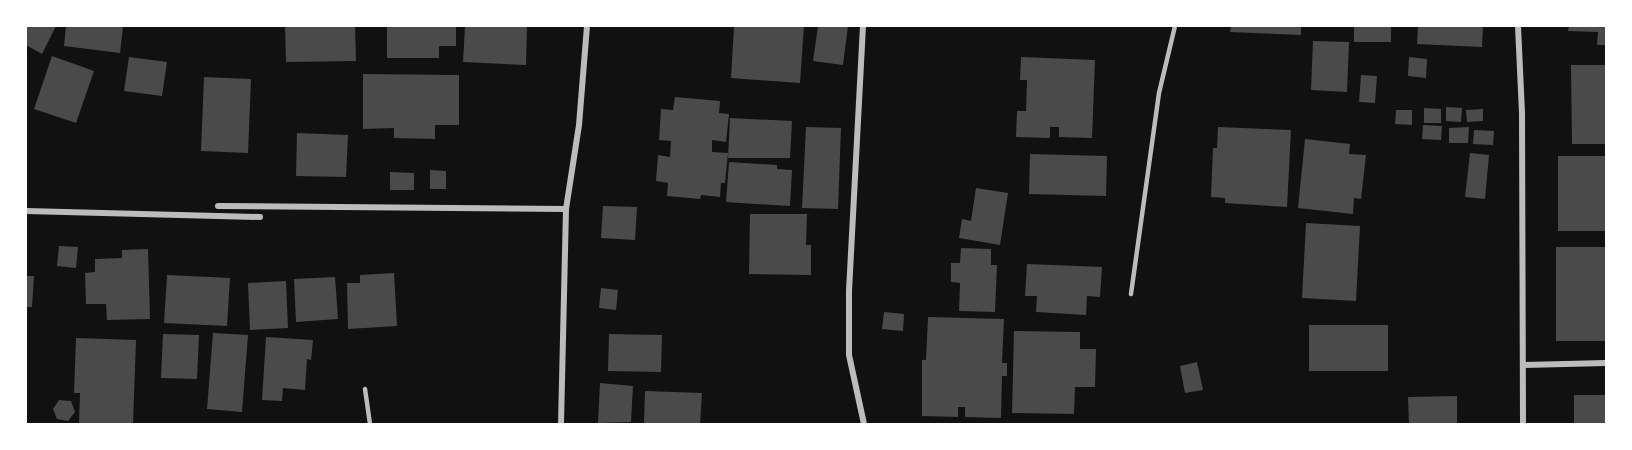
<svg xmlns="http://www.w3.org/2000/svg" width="1632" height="450" font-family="'Golos Text',sans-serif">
<rect width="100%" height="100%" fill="#111"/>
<!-- building -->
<path fill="#4a4a4a" d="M26,26H56L42,54L26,45Z
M66,26H123L120,53L64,46Z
M285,26H355L356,61L286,62Z
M387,26H456V46H439V58H387Z
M465,26H527L526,65L463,62Z
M734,26H804L800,83L731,78Z
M818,26H848L843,65L813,61Z
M1231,26H1301V35L1230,32Z
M1354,26H1391V42H1354Z
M1418,26H1483L1482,47L1417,44Z
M1569,26H1606V45H1597L1598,32L1568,31Z
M1313,41L1349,42L1347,92L1311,90Z
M52,56L94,71L76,123L34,109Z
M129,57L167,62L162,96L124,91Z
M1021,57L1095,60L1092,138L1059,137V127H1050V138L1016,137L1017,111H1026L1027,80H1020Z
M1409,57L1427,59L1426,78L1408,76Z
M1571,65H1606V144H1572Z
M363,74L459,75V125H435V139L394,138V128L363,129Z
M1361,75L1377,76L1375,103L1359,102Z
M204,77L251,79L248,153L201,151Z
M675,97L720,101L719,113L729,114L726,142L712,140V152L728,153L725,183H721L720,197L701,195L700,199L667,196L668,183L656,181L658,155L670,157L671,141L659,140L661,109L673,110Z
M1446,107L1462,108L1461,122L1446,121Z
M1424,108L1441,109V123H1424Z
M1483,109V121L1467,122L1466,110Z
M1396,110H1412V125L1395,124Z
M730,118L792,121L790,158H728Z
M1423,125L1442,126L1441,140L1422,139Z
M806,127L841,128L838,209L802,208Z
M1218,127L1291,130L1287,207L1225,203V198L1211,197L1213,148H1217Z
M1469,127L1468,143H1449V128Z
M1474,130L1494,131L1493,145L1473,144Z
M297,133L348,135L346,177L296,176Z
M1305,139L1350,144L1349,154L1366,155L1361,199L1354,198L1353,214L1298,208Z
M1470,153L1489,155L1485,199L1465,197Z
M1030,154L1107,156L1106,196L1029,194Z
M1558,156H1606V231H1558Z
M729,162L777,165V169L792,170L790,206L726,202Z
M430,170L446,171V189H430Z
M390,172L414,173V190H390Z
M976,188L1008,193L1000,245L959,238L962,219L971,221Z
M603,206L637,207L635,240L601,238Z
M750,214H807L806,245H811V275L749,274Z
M1306,223L1360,226L1356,301L1302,298Z
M59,246L78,247L76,268L57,266Z
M1556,247H1606V341H1556Z
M961,248L991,249V265H997L995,312L959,311L960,283L951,282V263H960Z
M148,249L150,319L107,320L106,304H86L85,273L95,272V259L122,258V250Z
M1027,264L1102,267L1100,297L1087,296L1086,315L1036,312L1037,296H1025Z
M394,273L397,326L348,329L347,283H360V275Z
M167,275L230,278L227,326L164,323Z
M26,276H34L32,307H26Z
M335,277L338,319L296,322L294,279Z
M286,281L288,328L250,330L248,283Z
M601,288L618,290L616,310L599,308Z
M884,312L904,314L903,331L882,329Z
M928,317L1004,319L1002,363H1007V376H1002L1001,418L965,417V407H958V417L922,416V360H926Z
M1309,325H1388V371H1309Z
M1014,331L1080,332V349H1096L1095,387H1075L1074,414L1012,413Z
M213,333L248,335L242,412L207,409Z
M163,334L199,335L197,379L161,378Z
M609,334L662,335L661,372L608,371Z
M266,337L313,340L311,360L307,359L305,390L283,388L282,401L262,400Z
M76,338L136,340L133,424H79L80,393H74Z
M1197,362L1203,390L1185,393L1180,366Z
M600,383L633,386L631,422L598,423Z
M645,391L702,393L700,424L644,423Z
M1574,395H1606V424H1574Z
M1457,396V424H1409L1408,397Z
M59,400L71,401L75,412L68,421L57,419L53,409Z"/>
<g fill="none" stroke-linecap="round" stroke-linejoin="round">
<!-- service -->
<path stroke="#bcbcbc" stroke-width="4.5" d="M1131,294L1159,93L1175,26
M365,389L370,424"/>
<!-- minor -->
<path stroke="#bcbcbc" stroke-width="6" d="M863,26L849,291V355L864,424
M1518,26L1522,113L1523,424
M218,206L566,209
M26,211L260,217
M1523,365L1606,363
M561,424L566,209L579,125L587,26"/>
</g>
<!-- border -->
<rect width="1632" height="450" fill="none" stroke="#ffffff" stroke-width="54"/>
</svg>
